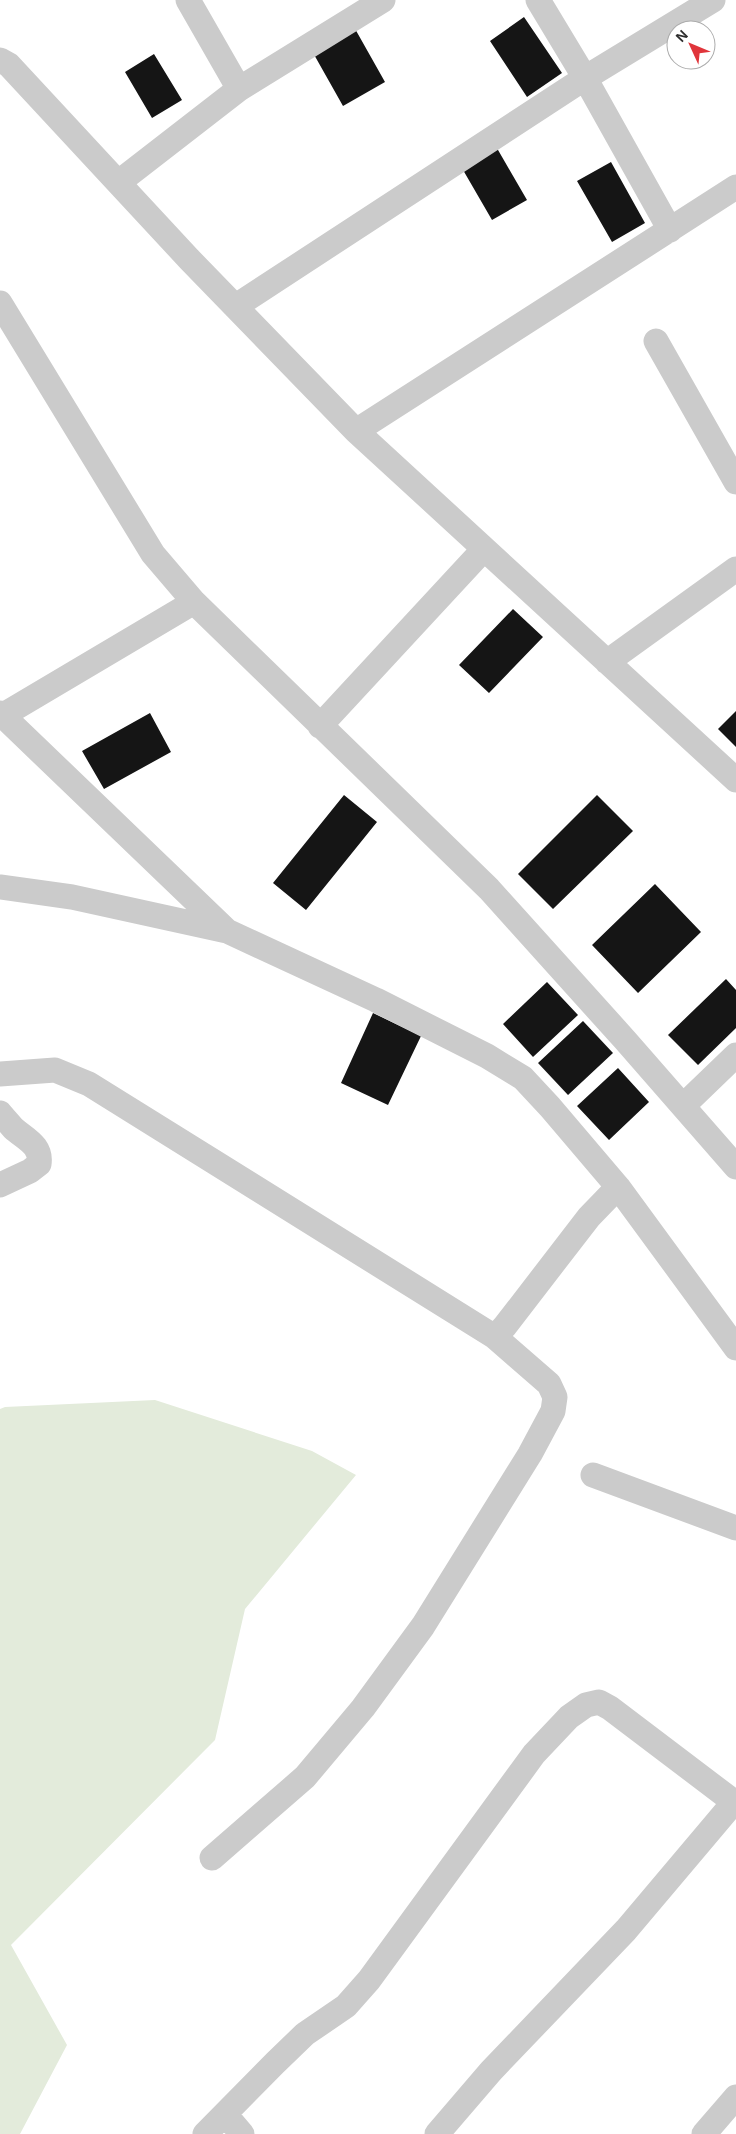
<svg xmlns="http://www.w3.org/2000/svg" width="736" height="2134" font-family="Arial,sans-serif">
<rect width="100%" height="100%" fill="#fff"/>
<!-- green -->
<path fill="#e3ebdb" d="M155,1400L312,1451L356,1475L245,1609L215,1740L11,1945L67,2045L20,2134H0V1409L5,1407Z"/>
<!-- building -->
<path fill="#151515" d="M524,17L562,73L527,97L490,41Z
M354,27L385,82L343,106L312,51Z
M154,54L182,100L152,118L125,72Z
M494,143L527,200L492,220L459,163Z
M611,162L645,223L612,242L577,181Z
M513,609L543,637L489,693L459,665Z
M736,711V747L718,729Z
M150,713L171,752L104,789L82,751Z
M344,795L377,822L306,910L273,883Z
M597,795L633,831L553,909L518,874Z
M655,884L701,932L638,993L592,945Z
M726,979L736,990V1028L698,1065L668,1035Z
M547,982L578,1015L533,1057L503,1024Z
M373,1013L421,1036L388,1105L341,1083Z
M583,1021L613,1053L568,1095L538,1063Z
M618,1068L649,1102L609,1140L577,1106Z"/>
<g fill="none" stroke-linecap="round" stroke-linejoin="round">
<!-- street -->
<path stroke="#cbcbcb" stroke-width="25" d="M188,0L239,89
M538,0L585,78L670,230
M0,60L9,65L189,259L356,431L736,780
M119,182L239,89L383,0
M0,303L153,554L194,602L489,889L625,1040L736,1167
M236,306L585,78L713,0
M656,341L736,482
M356,431L736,187
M607,662L736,569
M0,713L227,931L376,1000L487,1056L523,1078L550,1107L618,1187L736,1348
M0,717L194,602
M320,726L484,549
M0,887L72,897L227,931
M0,1074L55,1070L89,1084L495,1337L505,1326L589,1217L618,1187
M683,1106L736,1055
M0,1113C4,1118 9,1123 13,1128C25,1139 42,1145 39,1164L30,1171L0,1185
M593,1475L736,1528
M212,1858L305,1777L363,1708L423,1626L530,1454L553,1411L555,1397L549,1384L495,1337
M225,2114L242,2134
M205,2134L275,2063L305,2034L346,2006L369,1980L534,1754L569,1717L586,1705L599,1702L610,1708L734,1802L626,1930L491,2071L437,2134
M704,2134L736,2097"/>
</g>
<!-- north arrow -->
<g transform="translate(691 45) rotate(314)"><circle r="24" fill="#ffffff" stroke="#ababab"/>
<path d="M0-4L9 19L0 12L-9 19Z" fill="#e0353b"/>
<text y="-8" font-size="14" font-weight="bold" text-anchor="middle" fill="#2e2e2e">N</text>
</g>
</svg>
